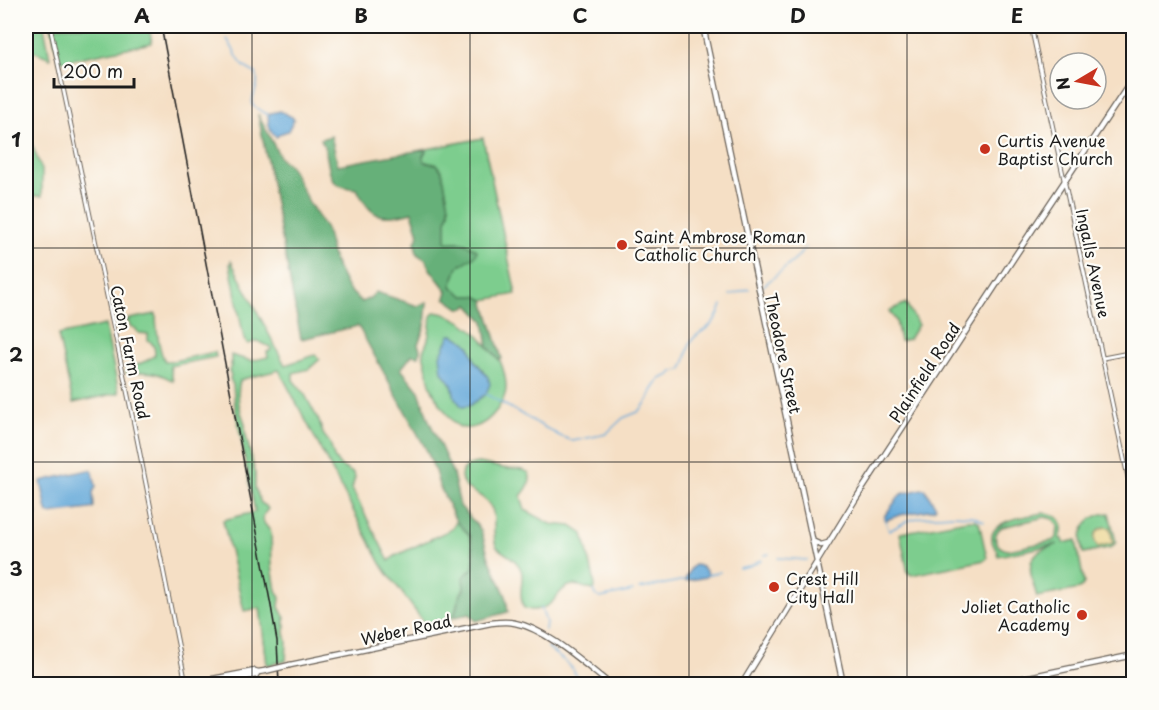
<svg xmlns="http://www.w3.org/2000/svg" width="1159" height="710" font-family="'Playpen Sans',sans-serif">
<rect width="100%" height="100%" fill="#fdfcf7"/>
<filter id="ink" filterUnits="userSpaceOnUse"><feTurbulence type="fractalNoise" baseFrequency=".0167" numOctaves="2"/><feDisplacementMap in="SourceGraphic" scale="12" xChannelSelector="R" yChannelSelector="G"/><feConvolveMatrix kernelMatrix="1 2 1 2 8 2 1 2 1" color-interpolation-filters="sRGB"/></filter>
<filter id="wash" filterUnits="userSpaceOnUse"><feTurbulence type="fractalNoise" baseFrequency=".008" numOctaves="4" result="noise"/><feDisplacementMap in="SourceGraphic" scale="24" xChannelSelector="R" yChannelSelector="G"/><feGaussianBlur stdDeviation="1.35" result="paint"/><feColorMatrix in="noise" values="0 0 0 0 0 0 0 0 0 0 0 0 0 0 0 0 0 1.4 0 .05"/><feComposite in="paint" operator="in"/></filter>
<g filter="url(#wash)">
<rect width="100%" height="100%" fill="#f5dfc5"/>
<!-- green -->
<path fill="#7dcd8e" stroke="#4c7455" stroke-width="1.5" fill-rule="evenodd" d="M26,26H44L50,58L26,48Z
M51,26H149L152,43L59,62Z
M26,130L42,170V196H26Z
M483,138L516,294L484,300L476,296H464L451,286L459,264L446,242V220L449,213V206L442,171L440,167L424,161L423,156L427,149Z
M231,261L285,365L315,355L320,359L309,369L293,373V380L305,395L319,421L323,434L330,443L334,457L340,466L353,473L355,477L352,489L389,561L395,556L452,529L456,521C460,525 466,530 469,535C471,539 472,544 473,549C478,570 466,581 459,598C452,615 459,621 436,622L433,628H428L383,567L279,370L243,379L240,381C237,391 238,402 241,412C243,419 247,424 245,431L255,473V488L261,503L266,506L268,509L264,514L263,519L264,523L271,532L272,566L276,590L280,598L279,607L285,618V633L287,641L286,661L267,665L260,608L244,611L223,520L255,512L235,407L233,385L230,379L231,375L229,371L231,366V355L251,361L268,357L267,352L271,350L270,347L258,341L248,344L244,340L230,264Z
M906,303L918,325L909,339L900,341L896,321L889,311Z
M435,312C454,314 477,330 487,346C491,351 496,354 499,359C503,366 506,379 506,386C507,405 481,435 460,427C452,423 450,417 445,411C433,394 429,386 426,365C425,361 423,356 423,352C424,347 427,344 428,339C430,332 430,324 431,316ZM460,338L470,347L475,361L483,370L455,398L452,385L445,374L446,342Z
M156,314C156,325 159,352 165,361H173L215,352L216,357L170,366L173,381C154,370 147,372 126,373V369L146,361L155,355C155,348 154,344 148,340V334L138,333L136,329L130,326L128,321L115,324L113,322Z
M105,325L119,393L73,403L58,335Z
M478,463C489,464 498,468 509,469C516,470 522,468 529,473C532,482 527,489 521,496L525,510L551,524L571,526L583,534L594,579L595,587L594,590C585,589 578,583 569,586C560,589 558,597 551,603C544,609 531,613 523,607C522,602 521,597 521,593C521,579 526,572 515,561C509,555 501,552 496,546C492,534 496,517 492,509C486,495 468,492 464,485C456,472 466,464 478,463Z
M1044,513C1061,514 1066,524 1060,539H1063L1064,543L1076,540L1084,583L1080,589L1037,597C1033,581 1023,561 1040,551C1045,548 1053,546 1058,544L998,556L997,553L999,552C995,548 992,545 992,540C989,519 1029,516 1044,513ZM1045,517L1053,519L1058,525L1057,537L1052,541L1008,550C995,548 991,535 1002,527Z
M1109,513L1116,542L1112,547L1083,553C1077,531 1086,515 1109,513Z
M967,520H975L979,522L987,558L985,560L912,575L908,573L900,533Z"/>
<!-- forest -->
<path fill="#66b079" stroke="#41664a" stroke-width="1.5" d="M258,114L281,159L290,166L310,204L326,229L334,261L348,289L362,302L370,298L376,292L418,306L427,302L425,326L418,344L420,349L419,356L412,355L401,369L419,391L428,418L453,474L460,506L481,530L489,558L506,596L508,612L476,621L470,614L454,617L459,598L464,589L463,577L473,568L474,555L470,536L456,521L439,485L435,471L426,449L358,326L301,339Z
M331,136L338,165L427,149L423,156L424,161L427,163L437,164L442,171L449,206V213L446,220V242C452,243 455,241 460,242C466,243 472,247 477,250L476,255L458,267L451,286L464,296H476L484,300L502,359L499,360L488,347L484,321L469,305L465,308H459L445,298L447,291L430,269L426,260L417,254L415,242L419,234L412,212C380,220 372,219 357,189C327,187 331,175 326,153C325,148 323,143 321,139Z"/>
<!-- sand -->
<path fill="#eeda9e" stroke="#857b5d" stroke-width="1.5" d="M1105,527L1110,528L1113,543L1098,547C1091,539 1095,530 1105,527Z"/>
<!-- water -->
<path fill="#63a8d9" stroke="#40627a" stroke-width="1.5" d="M280,111L292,117L294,119L288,131L282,133L276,137C269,132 268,123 268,115L271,113Z
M450,335H454L465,342L470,347L475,361L488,377L490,384L486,394L469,406L462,407L455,398L452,385L442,372L440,355C445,348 446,342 450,335Z
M88,470H91L93,472L96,487L93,492L94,507L90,509L49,514L47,511L41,481Z
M26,482L30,486L36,514L34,519L26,522Z
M922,489H925L936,507L934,509L900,515L886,520L884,519L885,515L901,494Z
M694,565C701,565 705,568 708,574L706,577L686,581L685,580L691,568Z"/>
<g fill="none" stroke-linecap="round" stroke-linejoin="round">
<!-- stream -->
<path stroke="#63a8d9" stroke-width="1.5" d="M221,26L223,31
M227,39C237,53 237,66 256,73C260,90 252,90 252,105L268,115
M763,286L795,260L806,247
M730,295L749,289
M486,394L560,436L573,441L606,434L623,418L638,412L642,408L648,400L652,391L660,379L670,375L674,371L681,370C687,362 686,351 691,342C694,336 700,333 706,329C714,323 719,315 722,305
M885,520L889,531L907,521L921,517L953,515L972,516L984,521
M765,555L769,554
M778,558L807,560
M739,568L749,566L761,560
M707,575L720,572
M639,589L685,580
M594,590L596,595L600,598L633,591
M541,608L546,622L545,630
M548,647C555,656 563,658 571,667C575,672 578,679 581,684"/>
</g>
</g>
<g filter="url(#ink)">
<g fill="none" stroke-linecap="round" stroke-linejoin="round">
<!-- minor casing -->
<g stroke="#686057" stroke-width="5">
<path id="minor" d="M50,26L134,424L186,684
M1031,26L1134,505
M1103,358L1134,352"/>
</g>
<!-- major casing -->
<g stroke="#686057" stroke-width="7">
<path id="major" d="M703,26L843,684
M812,541L821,545L828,543
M290,665L491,623C499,622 507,621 515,623C547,629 584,664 610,684
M186,684L255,671L258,672
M210,684L256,675L258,672L265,671
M742,684L855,500L1015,256L1134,77
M995,684L1134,655"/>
</g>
<!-- minor -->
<use href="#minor" stroke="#fff" stroke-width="3"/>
<!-- major -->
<use href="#major" stroke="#fff" stroke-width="4.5"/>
<!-- rail -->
<path stroke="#1c1c1c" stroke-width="1.5" d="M161,26L271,606L277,641L279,684"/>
<!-- major-bridge casing -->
<g stroke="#686057" stroke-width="7" stroke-linecap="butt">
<path id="major-bridge" d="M265,671L290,665"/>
</g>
<!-- major-bridge -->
<use href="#major-bridge" stroke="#fff" stroke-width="4.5"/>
</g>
</g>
<!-- grid -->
<path fill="none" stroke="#1c1c1c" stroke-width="1.5" stroke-opacity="0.55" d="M252,26V684M470,26V684M689,26V684M907,26V684M26,248H1134M26,462H1134"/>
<!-- markers -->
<g fill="#c8321e" stroke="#fdfcf7" stroke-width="2">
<circle cx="985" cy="149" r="6"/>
<circle cx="622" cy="245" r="6"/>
<circle cx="774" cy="587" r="6"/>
<circle cx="1082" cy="615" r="6"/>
</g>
<g text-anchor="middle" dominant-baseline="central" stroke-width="4.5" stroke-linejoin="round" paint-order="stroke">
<!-- poi labels -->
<g font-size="16" fill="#1c1c1c" stroke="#fdfcf7" text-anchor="start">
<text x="997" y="140">Curtis Avenue<tspan x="997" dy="18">Baptist Church</tspan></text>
<text x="634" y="236">Saint Ambrose Roman<tspan x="634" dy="18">Catholic Church</tspan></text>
<text x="786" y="578">Crest Hill<tspan x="786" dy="18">City Hall</tspan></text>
<text x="1070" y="606" text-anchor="end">Joliet Catholic<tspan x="1070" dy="18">Academy</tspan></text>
</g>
<!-- street labels -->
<g font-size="16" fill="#1c1c1c" stroke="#fdfcf7">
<text transform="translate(1094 263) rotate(78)">Ingalls Avenue</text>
<text transform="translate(131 352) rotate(78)">Caton Farm Road</text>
<text transform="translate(784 353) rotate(78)">Theodore Street</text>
<text transform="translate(924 372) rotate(-57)">Plainfield Road</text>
<text transform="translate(406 629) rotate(-12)">Weber Road</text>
</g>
</g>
<!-- margin -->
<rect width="1159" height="710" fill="none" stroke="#fdfcf7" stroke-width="66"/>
<!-- north arrow -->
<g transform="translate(1078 81) rotate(260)"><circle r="28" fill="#fdfcf7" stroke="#a3a29f" stroke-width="1.5"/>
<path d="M0-4.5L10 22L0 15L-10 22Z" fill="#c8321e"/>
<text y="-9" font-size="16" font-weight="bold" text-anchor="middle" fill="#1c1c1c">N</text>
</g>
<!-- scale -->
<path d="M54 78v9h80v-9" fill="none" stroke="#1c1c1c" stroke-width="3"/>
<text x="63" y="78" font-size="18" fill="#1c1c1c" stroke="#fdfcf7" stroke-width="4.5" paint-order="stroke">200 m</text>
<rect x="33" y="33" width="1093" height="644" fill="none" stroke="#1c1c1c" stroke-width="2"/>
<g font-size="20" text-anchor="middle" font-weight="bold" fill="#1c1c1c">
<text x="142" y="23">A</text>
<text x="361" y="23">B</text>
<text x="580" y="23">C</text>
<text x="798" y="23">D</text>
<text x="1017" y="23">E</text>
<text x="16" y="147">1</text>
<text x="16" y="362">2</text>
<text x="16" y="576">3</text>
</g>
</svg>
